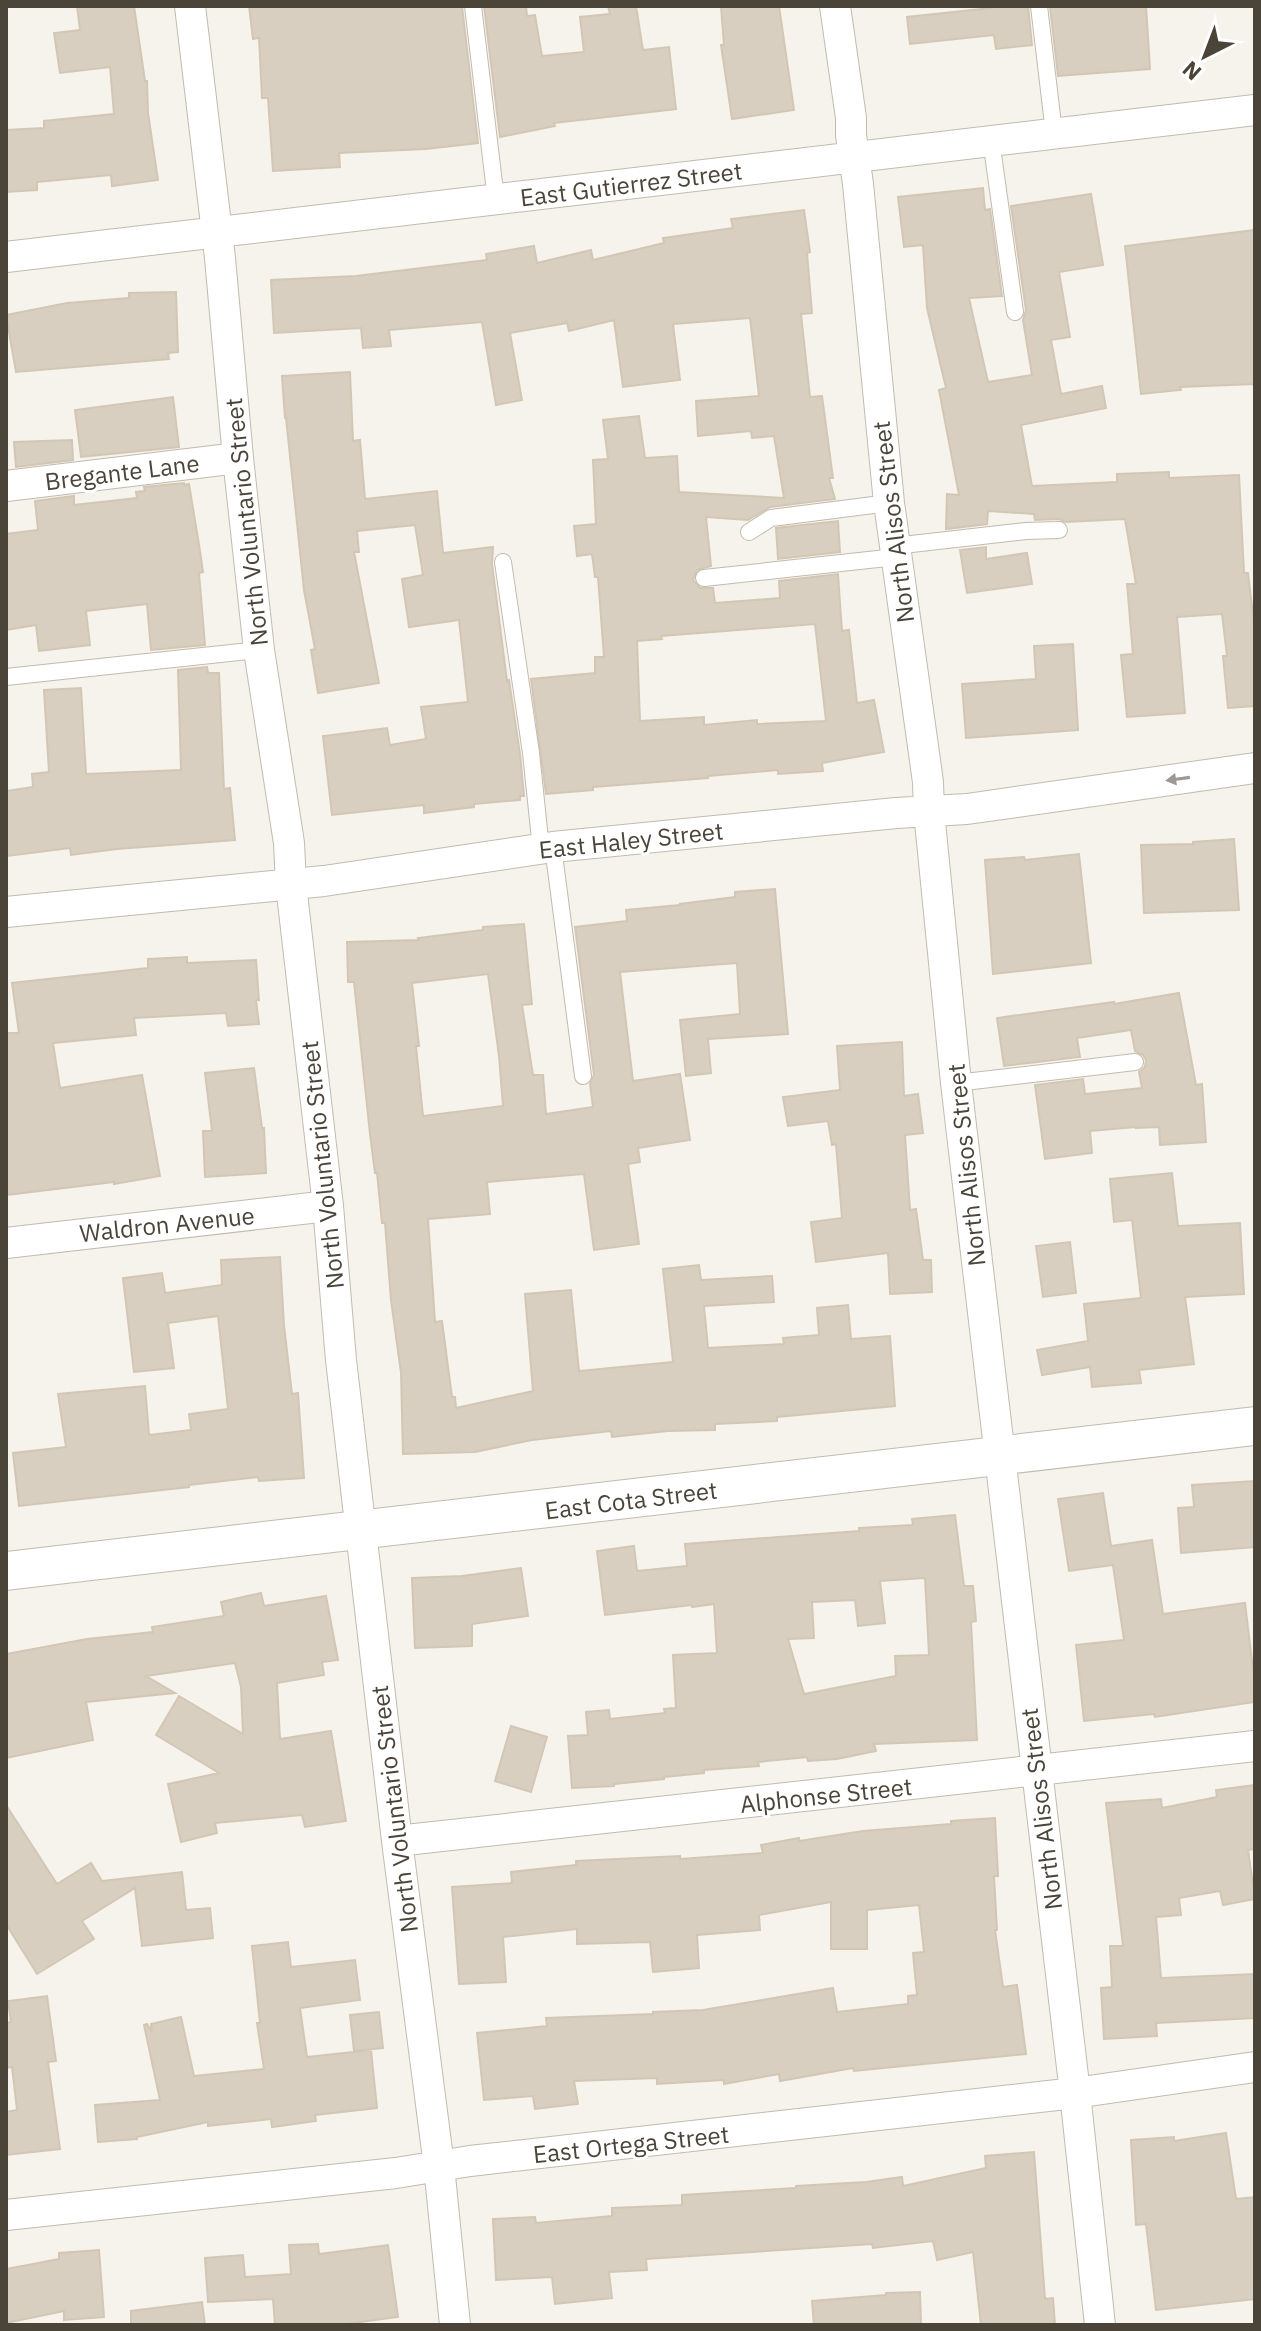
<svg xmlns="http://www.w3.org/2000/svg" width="1261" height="2331" font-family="'IBM Plex Sans',sans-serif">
<rect width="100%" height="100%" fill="#f6f3ec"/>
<!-- building -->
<path fill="#d8cfc1" stroke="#d3c7b4" stroke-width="2" fill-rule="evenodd" d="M77,6H134L145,81H147L148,113L158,180L112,186L111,175L37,182V190L6,192V130L44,128V121L114,114L110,67L60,73L54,33L80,30Z
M249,6H462L478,143L426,149L339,153L340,167L273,171L268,98H262L259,38L253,39Z
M484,6H526L527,16L535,15L542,56L584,52L580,17L610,14L608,6H636L643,50L669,47L676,109L554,123L555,126L500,137Z
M721,6H779L794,110L732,119L721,45H724Z
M991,6H1028L1032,45L996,49L994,35L910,44L907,17L991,8Z
M1050,6H1146L1150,69L1058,76Z
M983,188L985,210L990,209L1002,296L969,298L988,382L1032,375L1023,320L1026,310L1011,206L1091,194L1103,265L1059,272L1070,337L1051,340L1061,394L1102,386L1106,408L1021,425L1032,486L1117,482V474L1169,472V478L1239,475L1244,573H1248L1255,631V706L1228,708L1223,656H1227L1222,614L1177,617L1185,713L1127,717L1121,655L1133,654L1127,584H1136L1125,519L1066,522L1059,519L1035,520L1034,514L988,511L987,524L946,529L947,494L959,495L939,390L946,388L927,308L923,245L904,247L898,197Z
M804,210L810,252L807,253L812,313L801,314L810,397L822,396L833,478H829L835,499L770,507L748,520L706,517L711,566L697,570L693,580L700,588H713L715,603L780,598L779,581L838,574L842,631L849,630L857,703L874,700L884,752L822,763L823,771L778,774V770L708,776V778L593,787V790L546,794L531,679L595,673V657H604L598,577H595L592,554L577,556L574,526L596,524L593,460L608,459L603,420L639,416L645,458L677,456L679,492L784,498L774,436L752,438L751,431L698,436L696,401L759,396L750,318L673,324L680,380L623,387L614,320L569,331L567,323L510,333L522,400L496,405L482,322L389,330L391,346L363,348L361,328L274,333L271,280L356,276L487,260L486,254L534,246L537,263L591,250L593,260L664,243L663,238L733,228L731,219ZM815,624L826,721L757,724V720L704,725V717L640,721L637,641L662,639L661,636Z
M1255,230V384L1180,387L1181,390L1141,394L1125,246Z
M176,292L178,352L168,353L169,359L16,372L6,315L67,303L129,298V293Z
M350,372L353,441L360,440L365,499L437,491L443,553L493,547L492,564L507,681L509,680L520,754L524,796H520V800L474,804V807L424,813V805L332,815L323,736L387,728L390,745L426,739L421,707L468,702L459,620L409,627L402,579L423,575L415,525L357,531L359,552H354L379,683L318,693L311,650L315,649L304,590L286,418H285L282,376Z
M173,397L179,447L81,457L75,410Z
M72,440L73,460L16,467L14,442Z
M184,483V485L189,484L200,551L203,572L199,573L205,645L151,650L147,604L86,611L90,645L39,651L36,625L6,630V534L38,530L35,501L74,496V505L137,498L136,492L145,491L144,487Z
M838,521L840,552L778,559L776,528Z
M986,547V559L1027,553L1032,584L967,593L960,550Z
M1073,644L1078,730L966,738L962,684L1036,679L1034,646Z
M207,667L208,673H219L224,789L230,788L235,840L117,849L71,855L70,848L6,856V791L33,787L32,774L49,772L44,690L81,688L86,774L181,770L178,670Z
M1234,839L1239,910L1144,913L1141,845L1193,844V842Z
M1079,854L1091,963L993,974L985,860L1024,857L1025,860Z
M775,889L788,1034L708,1039L711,1073L686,1076L680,1020L740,1014L737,963L620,972L633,1081L680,1074L690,1140L638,1148L640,1162L628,1164L639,1244L594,1250L584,1174L487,1182L490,1214L428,1219L435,1322L442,1321L452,1397H455L456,1408L533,1391L525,1294L571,1290L579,1371L673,1362L663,1269L699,1265L701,1280L772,1276L774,1302L704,1306L708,1348L784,1344L783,1338L819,1335L817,1308L848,1305L851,1339L890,1336L895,1406L777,1417V1421L715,1424V1430L668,1431L612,1437L611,1431L532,1440L475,1452L403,1454L401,1373L391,1300L385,1223H382L377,1173H375L370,1134L354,982H348L347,942L419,940L418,938L483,930V927L524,924L532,1004L522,1005L533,1075H543L546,1114L593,1107L590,1084L594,1075L575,927L627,921L626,910L680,905V904L735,897V892ZM488,974L499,1056L503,1106L423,1116L416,1046H419L412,983Z
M187,957V963L256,960L259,1000H256L259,1024L228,1026L226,1013L134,1018L136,1035L53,1043L60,1088L142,1075L160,1176L114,1184V1182L6,1195V1033H19L12,983L148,968V959Z
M1179,993L1196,1085L1202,1084L1206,1142L1160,1145L1159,1127L1136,1128V1127L1090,1131L1092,1153L1045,1159L1035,1085L1083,1079L1085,1094L1142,1088L1139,1072L1145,1067L1146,1060L1143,1055L1135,1051L1131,1030L1077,1038L1080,1057L1004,1066L997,1018L1114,1002V1004Z
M902,1042L904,1096L918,1094L923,1133L905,1135L910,1210L916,1209L923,1260H931L932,1292L890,1294L888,1253L816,1262L811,1222L842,1218L836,1144L832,1145L828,1121L788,1126L783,1097L840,1090L837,1046Z
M254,1068L262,1128H264L266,1173L205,1177L203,1131H212L205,1073Z
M1172,1173L1178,1226L1240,1223L1244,1294L1185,1297L1194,1364L1139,1370L1141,1383L1092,1387L1090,1367L1042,1375L1037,1350L1088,1341L1084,1304L1141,1298L1132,1220L1114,1222L1110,1179Z
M1070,1242L1076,1293L1043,1297L1036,1246Z
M280,1257L284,1325L292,1394L298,1393L304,1478L259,1481L258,1477L189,1485V1487L19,1506L13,1453L66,1447L58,1394L145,1386L149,1435L191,1430L189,1414L228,1409L218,1316L168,1323L174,1368L134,1372L123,1278L162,1273L165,1293L222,1285L221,1260Z
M1255,1481V1547L1181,1553L1178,1508L1194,1507L1192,1485Z
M1103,1493L1111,1546L1152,1540L1163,1614L1245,1603L1255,1686V1702L1155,1717L1154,1714L1084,1721L1076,1645L1124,1640L1113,1565L1069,1571L1058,1499Z
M955,1515L964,1586H973L976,1621L971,1622L977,1740L874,1744L876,1751L837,1759L808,1761L807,1757L758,1762L759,1766L704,1770V1773L664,1777V1779L614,1784V1786L572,1788L568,1736L588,1735L586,1712L609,1710L610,1719L665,1713L664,1709L676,1708L673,1655L717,1653L714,1604L692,1607V1605L605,1615L597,1551L634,1546L637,1571L687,1566L685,1544L859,1531V1528L913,1525L912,1519ZM925,1578L929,1655L895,1656L896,1676L804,1694L788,1639L814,1638L812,1602L855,1600L858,1626L885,1623L880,1581Z
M521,1568L528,1616L472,1624V1646L415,1648L412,1578L462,1576Z
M261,1593L264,1606L326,1596L338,1660L322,1662L324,1675L277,1683L280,1739L331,1731L346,1821L305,1827L302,1815L215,1823L217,1833L181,1842L168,1784L219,1773L156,1735L179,1696L243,1734L241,1687L235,1663L146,1676L175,1693L86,1702L93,1740L6,1758V1654L87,1639L153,1632L152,1627L224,1616L221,1602Z
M511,1726L547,1737L531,1792L495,1781Z
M1255,1785V1849L1248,1850L1255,1899L1223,1905L1220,1891L1179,1898L1181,1915L1156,1917L1161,1978L1255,1974V2018L1156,2023L1157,2036L1104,2039L1101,1988L1112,1987L1110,1946H1123L1106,1803L1161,1799L1162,1808L1217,1797L1216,1790Z
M6,1805L57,1884L91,1863L102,1881L182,1872L186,1910L210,1908L213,1938L142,1946L135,1888L82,1921L94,1939L37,1974L6,1924Z
M995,1818L998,1876H994L997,1930H995L1003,1987L1017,1985L1026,2054L854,2071L853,2068L780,2081L779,2074L724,2084V2080L657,2084V2078L574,2081L578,2104L535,2109L533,2096L484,2100L477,2033L547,2026L546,2018L653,2014V2012L703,2010L833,1988L837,2012L908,2004V1996L917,1995L913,1953L924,1952L919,1905L867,1910V1949H831V1902L759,1915L760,1930L697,1935L699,1968L653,1972L650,1942L577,1944V1929L503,1937L506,1982L459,1984L452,1887L512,1883L511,1872L576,1865V1861L680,1856V1859L763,1853L761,1845L799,1838V1841L863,1831L951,1824V1821Z
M288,1942L291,1967L355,1960L360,2000L300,2008L307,2057L371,2050L377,2108L315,2115L316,2121L272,2127L271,2119L208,2126V2122L137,2137V2139L98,2142L95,2105L160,2100L144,2025L147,2024L152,2032L151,2024L181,2017L194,2076L264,2069L257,2023H260L252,1946Z
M47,1996L56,2061L48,2062L60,2149L6,2155V2112L17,2110L12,2067L6,2068V2023L11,2022L8,2001Z
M379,2012L383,2048L354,2051L350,2015Z
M1226,2133L1236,2199L1255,2197V2299L1156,2310L1146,2224L1136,2225L1131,2140L1174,2137V2141Z
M1034,2152L1045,2299L1053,2298L1055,2325H981L973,2252L937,2260L933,2241L873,2248L872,2244L646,2259L647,2270L609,2272L612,2298L555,2304L552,2277L496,2280L493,2219L535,2217L536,2223L612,2216V2208L682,2205V2195L796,2188V2186L866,2182L902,2177L903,2186L986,2168L985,2156Z
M318,2244L319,2254L388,2245L398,2317L338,2325H275L273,2299L208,2302L205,2258L243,2255L245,2277L291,2274L289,2245Z
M99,2250L104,2317L64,2320V2311L6,2323V2269L59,2259V2253Z
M920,2292L921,2325H814L812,2301L886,2295V2293Z
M202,2302L205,2325H131V2311Z"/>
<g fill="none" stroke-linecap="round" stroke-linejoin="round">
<!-- service casing -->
<g stroke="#c2bbae" stroke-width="18">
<path id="service" d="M473,6L496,200
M1039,6L1054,133
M991,140L1015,312
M749,532L771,518L889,503
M894,546L1026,531L1059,530
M503,562L531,753L541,849
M704,578L896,557
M6,677L259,650
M553,847L583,1076
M956,1083L1135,1062"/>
</g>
<!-- minor casing -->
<g stroke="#c2bbae" stroke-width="32">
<path id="minor" d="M190,6L220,258L238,458L259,650L289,843L291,885L328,1206L341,1360L397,1841L439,2166L455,2325
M835,6L851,118V135L858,184L889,503L928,782L929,812L956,1083L1075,2093L1100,2325
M6,257L1255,110
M6,486L238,458
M6,912L324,881L553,847L896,813L967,809L1255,768
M6,1243L328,1206
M397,1841L1255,1746
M6,2215L396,2173L470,2161L1075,2093L1255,2067"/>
</g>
<!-- tertiary casing -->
<g stroke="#c2bbae" stroke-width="40">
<path id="tertiary" d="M6,1571L1255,1426"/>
</g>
<!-- service -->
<use href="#service" stroke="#fff" stroke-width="16"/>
<!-- minor -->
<use href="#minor" stroke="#fff" stroke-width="30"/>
<!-- tertiary -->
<use href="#tertiary" stroke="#fff" stroke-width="38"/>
</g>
<!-- one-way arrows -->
<defs><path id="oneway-solid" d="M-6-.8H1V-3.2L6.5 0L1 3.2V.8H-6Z" transform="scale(2)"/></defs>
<use fill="#9c9892" href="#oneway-solid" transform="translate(1178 779) rotate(172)"/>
<g text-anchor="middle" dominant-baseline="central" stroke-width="6" stroke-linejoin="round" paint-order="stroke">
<!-- street labels -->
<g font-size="24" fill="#4b4439" stroke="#fff">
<text transform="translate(631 184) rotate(-7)">East Gutierrez Street</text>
<text transform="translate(122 472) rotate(-7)">Bregante Lane</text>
<text transform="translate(246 522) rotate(-96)">North Voluntario Street</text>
<text transform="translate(893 522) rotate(-97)">North Alisos Street</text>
<text transform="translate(631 840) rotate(-6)">East Haley Street</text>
<text transform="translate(322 1165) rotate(-96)">North Voluntario Street</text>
<text transform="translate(966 1165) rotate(-96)">North Alisos Street</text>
<text transform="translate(167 1224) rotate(-6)">Waldron Avenue</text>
<text transform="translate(631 1500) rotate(-7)">East Cota Street</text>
<text transform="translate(826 1795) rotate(-6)">Alphonse Street</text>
<text transform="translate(394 1809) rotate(-97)">North Voluntario Street</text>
<text transform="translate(1041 1809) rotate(-97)">North Alisos Street</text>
<text transform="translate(631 2144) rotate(-6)">East Ortega Street</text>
</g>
</g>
<!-- border -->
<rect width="1261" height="2331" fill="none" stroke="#4b4439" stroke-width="16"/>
<!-- north arrow -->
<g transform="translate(1205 56) rotate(222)" stroke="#ffffff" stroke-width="6" paint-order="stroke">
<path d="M0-6L14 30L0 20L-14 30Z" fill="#4b4439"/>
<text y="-12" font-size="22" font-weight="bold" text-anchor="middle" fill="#4b4439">N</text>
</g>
</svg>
